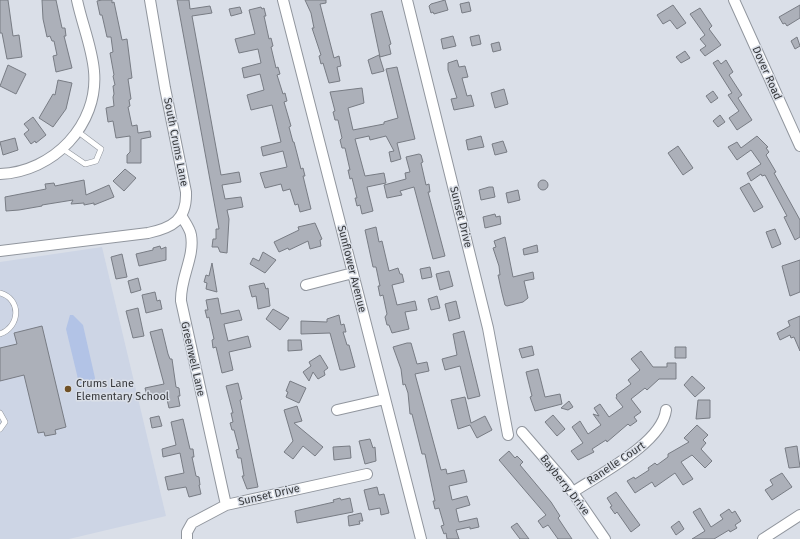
<svg xmlns="http://www.w3.org/2000/svg" width="800" height="539" font-family="'Fira Sans',sans-serif">
<rect width="100%" height="100%" fill="#dadfe8"/>
<!-- built -->
<path fill="#cdd5e5" d="M102,247L166,516L69,539H0V262Z"/>
<!-- green -->
<path fill="#b2c3e6" d="M70,315H73L83,325L95,378L94,383L89,386L81,385L78,379L66,329Z"/>
<!-- building -->
<path fill="#acb0b9" stroke="#787c84" d="M0,0H8L13,36L19,35L22,57L7,59L2,33H0Z
M42,0H56L62,28H65L66,36H64L72,68L56,72L53,56L57,55L54,41H52L50,36L47,37L43,19Z
M102,0H112V3L114,2L122,40L127,39L132,78L128,79L131,99L129,100L130,106L128,107L132,126L137,125L138,133L150,131L151,137L141,139V163H127V155L130,152V136L116,138L113,121L108,122L106,108L114,106L113,97L114,94L113,86L115,85L113,76L114,75L110,53L113,52L111,37H107L102,15H100L97,1Z
M177,0H189L190,9L210,6L212,13L192,16L221,175L239,172L241,182L222,185L225,199L241,197L243,207L227,210L229,219L227,253L220,252L218,247H212L213,239H216V229H219Z
M305,0H326V3L320,4L334,58L339,56L341,66L337,67L340,81L329,83L323,63L321,64L319,56L321,55L312,28H314L311,13Z
M445,0L448,10L434,14L433,12L431,13L429,6L431,4Z
M469,2L471,11L462,13L460,4Z
M673,5L686,23L677,29L670,20L663,24L657,15Z
M800,5V18L787,26L785,23L783,24L779,17Z
M240,7L242,13L231,16L229,9Z
M261,7L262,9L264,8L266,16H264L269,39L271,38L273,46L271,47L276,68L278,67L280,74L277,75L283,94L285,93L287,101L284,102L291,126L289,127L293,142H294L301,169L303,168L305,176H303L311,209L300,212L298,204L295,205L290,189L283,191L281,184L265,188L260,173L287,167L283,151L263,156L261,147L281,142L274,113L272,105L251,110L247,95L264,90L260,74L244,78L242,68L261,63L258,49L239,53L235,39L255,34L249,10Z
M700,8L712,26L709,29L721,45L705,56L700,50L706,46L700,39L705,35L690,14Z
M382,11L391,44L389,45L391,54L380,57L371,14Z
M479,35L481,44L472,46L470,37Z
M453,36L456,46L443,49L441,39Z
M797,37L800,46L795,49L791,41Z
M499,42L501,50L493,52L491,44Z
M685,51L690,58L681,63L676,57Z
M379,55L384,71L372,74L368,60Z
M457,60L459,67L465,66L468,77L462,78L467,96L471,95L474,106L454,110L451,99L457,98L448,70V63Z
M718,60L721,64L726,60L733,72L729,75L742,95L738,98L752,120L737,130L729,118L739,111L728,95L732,93L713,63Z
M8,65L26,74L16,94L0,86Z
M397,67L415,139L397,143L401,159L391,162L389,152L394,151L386,136L370,140L369,136L355,139L365,176L384,173L386,183L367,187L373,211L362,214L360,205L357,206L355,198H357L352,178L350,179L348,170H350L345,148H342L340,140L342,138L338,120H335L333,112L335,111L330,92L362,88L364,103L348,108L353,130L384,124V122L398,118L386,69Z
M58,80L72,83L66,109L53,127L39,118L53,94L55,95Z
M504,89L508,104L495,108L491,93Z
M713,91L718,98L711,103L706,96Z
M720,115L725,122L718,127L713,121Z
M33,117L46,135L36,143L35,141L31,144L24,134L29,130L24,124Z
M481,136L484,147L468,150L466,140Z
M757,136L768,147L766,148L769,152L766,155L776,172L774,173L800,220V237L795,240L784,217L787,216L765,175L762,176L761,174L751,181L747,173L761,164L751,150L737,160L728,147L737,142L741,148Z
M15,138L18,150L3,155L0,142Z
M503,141L507,152L495,155L492,144Z
M678,146L693,168L683,175L668,153Z
M419,154L421,155L423,162L421,163L426,185L429,184L430,192H428L445,256L433,259L414,187L400,191L402,195L387,198L384,185L406,179L405,173L410,172L406,157Z
M125,169L136,178L124,191L113,181Z
M538 185a5 5 0 1 1 10 0a5 5 0 1 1-10 0Z
M84,180L86,195L109,185L114,197L94,205V203L84,205V203L71,204L73,200L42,205V206L19,210L6,211L5,197L46,189L45,184L54,183L55,186Z
M749,183L763,207L754,212L740,188Z
M489,187H493L495,197L481,200L479,190Z
M518,190L520,200L508,203L506,193Z
M495,214L496,217L500,216L501,224L485,228L483,217Z
M315,223L322,239L320,240L321,246L310,249L308,241L289,250L288,248L279,252L274,242L299,230L298,227Z
M376,227L379,242L382,241L389,271L398,268L400,274H402L404,282L392,285L397,305L415,301L417,310L405,312L409,329L392,333L389,325H387L385,317L387,314L383,295L380,296L378,286H380L376,267H373L365,230Z
M775,229L781,244L772,248L766,232Z
M505,237L513,277L533,272L534,279L524,281L528,298L523,302L507,306L505,305L502,293L498,275H500L499,266L493,248L496,247L494,241Z
M537,245L538,252L524,255L523,249Z
M160,246L161,249L166,247V260L139,266L136,254L153,250V248Z
M263,252L276,260L265,273L250,264L253,258L259,261Z
M122,254L127,277L116,279L111,257Z
M800,260V292L790,296L782,266Z
M212,263L217,292L206,289L207,283L204,282L206,275L209,276Z
M430,267L432,277L422,279L420,269Z
M449,271L453,286L440,290L436,274Z
M138,278L141,290L131,293L128,281Z
M264,283L266,289L268,288L270,306L258,309L256,296L252,297L249,286Z
M155,292L157,301L160,300L162,309L146,313L142,295Z
M437,296L440,308L431,310L428,299Z
M218,298L221,314L239,310L242,320L224,324L228,341L248,336L251,347L229,352L233,370L222,373L216,347L213,348L212,340L214,339L209,317L207,318L205,310H208L206,300Z
M456,301L460,318L449,321L445,304Z
M138,308L144,336L133,338L126,311Z
M273,309L289,318L280,330L266,319Z
M339,315L341,325L344,324L346,332H343L347,345H349L355,367L343,370H340L330,333L301,334V321L327,322V319Z
M800,316V351L794,337L791,338L790,335L780,340L777,333L790,326L788,321Z
M42,326L66,427L55,430L56,434L45,436L44,432L38,433L24,375L0,381V348L17,344L14,333Z
M162,329L168,354L170,359H172L176,387L179,388L180,396H178L180,406L169,408L166,395L148,399L145,388L164,384L150,332Z
M464,331L480,396L468,399L460,366L445,370L442,359L457,355L453,334Z
M288,340H301L302,350L288,351Z
M407,343H411L417,364L427,362L429,371L415,374L441,470L446,469L447,474L464,470L467,482L449,486L452,500L467,496L470,505L456,509L459,522L477,518L479,527L470,529V527L456,530L459,539H447L446,533L444,534L441,526L444,525L439,508L435,509L433,501H435L425,454H422L412,414H410L408,393L405,384L403,385L401,369L393,347Z
M532,346L534,355L522,358L519,349Z
M675,347H686V358H675Z
M641,351L653,367H667V363H676V379H659L647,390L645,388L631,399L641,412L634,417L637,421L630,426L628,424L607,442L606,440L592,449L594,452L578,460L571,451L583,443L572,427L580,421L588,434L601,425L593,414L599,416L594,408L600,404L609,417L623,407L616,398L617,396L616,395L631,384L628,380L640,370L631,359Z
M320,355L328,368L324,371L325,375L318,379L313,372L309,381L303,372L311,366L309,362Z
M538,369L545,397L560,394L562,404L535,411L530,397L532,396L526,372Z
M692,376L705,388L695,397L684,385Z
M290,381L306,388L299,403L286,397L288,392L286,391Z
M238,383L242,399L240,400L258,487L247,489L242,476H244L241,458H238L236,450L239,449L234,430H232L230,423L233,422L231,413H233L226,386Z
M465,397L471,423L485,416L492,430L477,438L470,425L458,429L451,400Z
M698,400H710V418L696,419Z
M569,401L573,407L568,410L561,408Z
M297,406L302,421L294,423L323,447L315,456L303,446L293,459L284,452L293,441L284,410Z
M553,415L565,429L557,436L545,422Z
M159,416L162,426L152,428L150,418Z
M183,419L190,449H193L194,457H192L196,476L199,477L200,485H199L201,494L189,497L186,487L168,490L165,477L184,473L180,453L163,457L162,449L176,445L171,422Z
M697,425L708,435L703,440L706,443L701,449L712,461L705,468L692,455L681,462L693,479L683,485L675,473L655,487L652,482L635,493L627,481L634,477L635,479L649,470L648,468L655,463L657,465L668,457V454L689,442L684,438Z
M370,439L373,448L375,447L376,461L365,464L359,441Z
M350,446L351,458L334,460L333,447Z
M797,446L800,467L789,468L785,448Z
M509,451L515,458L517,456L523,462L520,465L551,502L560,516L558,518L572,539H558L548,525L543,528L538,521L546,515L499,460Z
M782,473L792,487L772,500L765,490L773,485L770,480Z
M377,487L379,495L384,494L389,513L381,515L380,508L369,510L364,490Z
M616,492L640,525L631,532L617,512L615,514L610,507L612,506L607,498Z
M340,498L341,500L350,498L353,512L297,523L295,511L334,502L333,500Z
M700,508L711,527L723,519L720,515L729,509L732,513L735,511L741,521L735,525L737,528L730,532L729,530L714,539H692L705,531L693,512Z
M361,513L363,521H359L360,524L349,526L348,516Z
M679,521L684,529L676,535L671,527Z
M517,523L529,539H520L511,527Z"/>
<g fill="none" stroke-linecap="round" stroke-linejoin="round">
<!-- service casing -->
<g stroke="#91969e" stroke-width="6">
<path id="service" d="M63,149L85,164L96,161L101,149L77,131
M0,293C22,299 20,327 0,334
M0,413L5,422L0,429"/>
</g>
<!-- minor casing -->
<g stroke="#91969e" stroke-width="12">
<path id="minor" d="M283,0L421,539
M407,0L488,328L508,435
M734,0L800,146
M0,174C53,172 99,125 94,71C92,47 82,24 77,0
M181,215C184,221 190,228 191,235C195,257 180,278 181,301L226,505
M0,251L148,233C172,228 187,220 186,192L165,88L150,0
M306,285L353,273
M337,410L385,399
M522,432L567,484L605,539
M573,492C600,474 662,443 666,410
M187,539V532L192,523L226,505L367,474
M763,539L800,515"/>
</g>
<!-- service -->
<use href="#service" stroke="#fff" stroke-width="5"/>
<!-- minor -->
<use href="#minor" stroke="#fff" stroke-width="10"/>
</g>
<!-- markers -->
<circle fill="#705126" stroke="#dadfe8" stroke-width="1.5" cx="68" cy="389" r="4"/>
<g text-anchor="middle" dominant-baseline="central" stroke-width="3" stroke-linejoin="round" paint-order="stroke">
<!-- street labels -->
<g font-size="11" fill="#37393c" stroke="#dadfe8">
<text transform="translate(767 73) rotate(66)">Dover Road</text>
<text transform="translate(176 142) rotate(79)">South Crums Lane</text>
<text transform="translate(461 217) rotate(76)">Sunset Drive</text>
<text transform="translate(352 269) rotate(76)">Sunflower Avenue</text>
<text transform="translate(193 359) rotate(77)">Greenwell Lane</text>
<text transform="translate(616 463) rotate(-34)">Ranelle Court</text>
<text transform="translate(565 485) rotate(52)">Bayberry Drive</text>
<text transform="translate(269 495) rotate(-13)">Sunset Drive</text>
</g>
<!-- poi labels -->
<g font-size="11" fill="#37393c" stroke="#dadfe8" text-anchor="start">
<text x="76" y="383">Crums Lane<tspan x="76" dy="13">Elementary School</tspan></text>
</g>
</g>
</svg>
